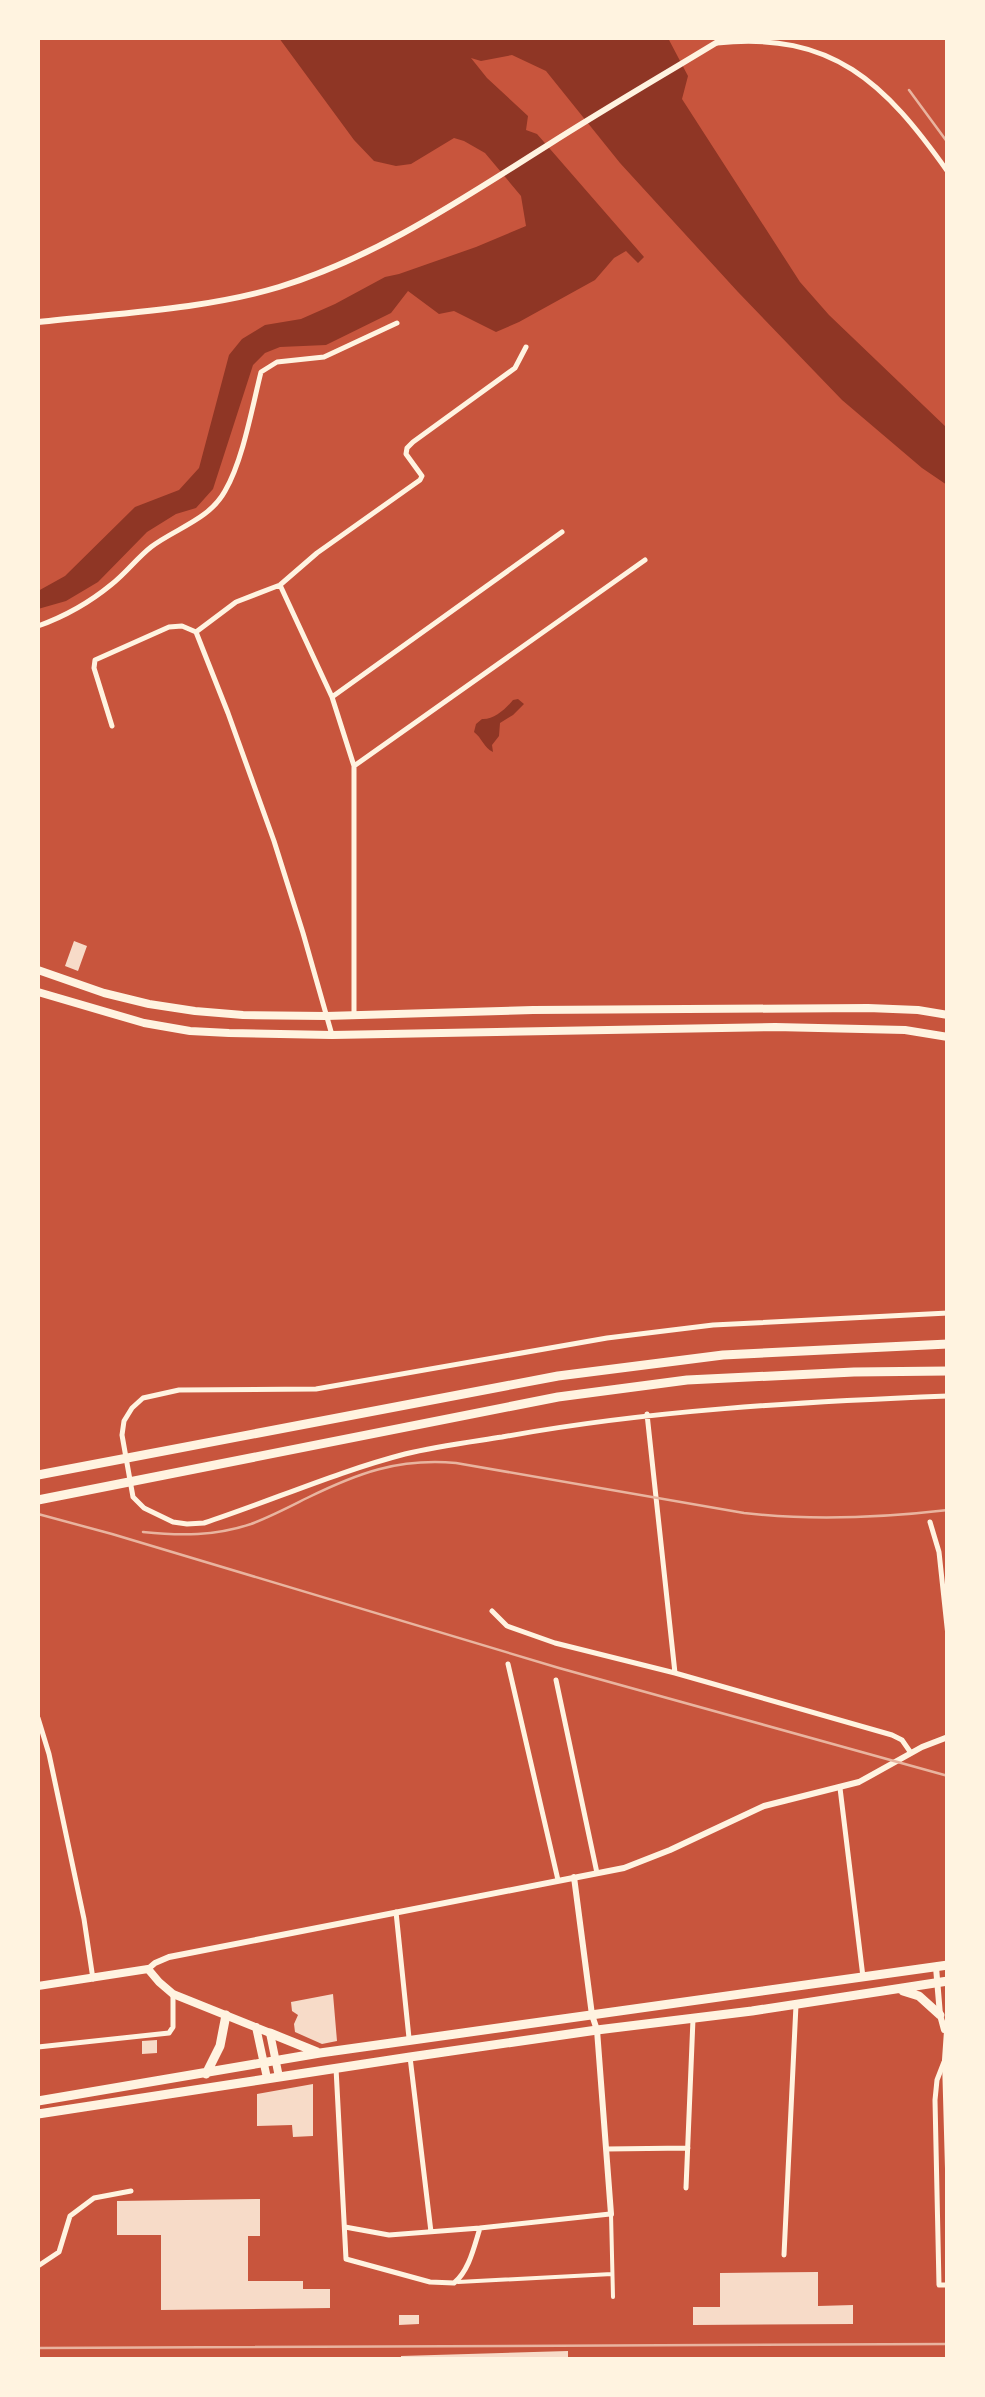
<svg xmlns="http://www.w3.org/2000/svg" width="985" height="2397" font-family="'DM Sans',sans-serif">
<rect width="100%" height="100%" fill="#c8553d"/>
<!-- water -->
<path fill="#8f3625" d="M279,38H668L688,76L682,99L800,282L829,315L947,428V485L922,468L842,400L738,292L620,163L546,71L512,55L481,61L471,58L487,78L528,116L526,130L537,134L644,257L638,263L626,251L614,258L595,280L519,322L496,332L454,311L439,314L408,291L391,313L326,345L280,347L265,353L253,365L213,489L196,508L176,514L147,532L98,582L66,601L38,609V591L65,576L135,507L179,490L199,468L229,355L242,339L265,325L301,319L335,304L385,277L399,274L476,247L526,226L521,196L485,153L464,141L454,138L411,164L396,166L374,161L354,140Z
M518,699L524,704L513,715L500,723L499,736L492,745L493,752C484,748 482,738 474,732L476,724L482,719C493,720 506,709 513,700Z"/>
<!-- building -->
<path fill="#f7dbc8" d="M74,941L87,946L78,971L65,966Z
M333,1994L337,2041L322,2044L295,2032L294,2024L298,2015L292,2011L291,2002Z
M157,2040V2053L142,2054V2041Z
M313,2084V2136L293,2137L292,2125L257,2126V2094Z
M260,2199V2236H248V2281H303V2289H330V2308L161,2310V2235H117V2201Z
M818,2272V2306L853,2305V2324L693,2325V2307H720V2273Z
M399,2315H419V2324L399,2325Z
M568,2351V2360H401V2356Z"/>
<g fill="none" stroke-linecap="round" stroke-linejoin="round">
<!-- pedestrian -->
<path stroke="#fff3e0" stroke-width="4" d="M611,2214L613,2297
M458,2282L612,2274"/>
<!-- minor -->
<path stroke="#fff3e0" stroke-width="5" d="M717,43C833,31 885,83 948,172
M280,585L332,697L354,766V1014
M38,626C66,616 89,603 112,584C126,573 137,558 151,547C176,528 209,520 225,491C243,460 252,408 261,372L277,362L324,357L397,323
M196,632L228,713L274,841L303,933L332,1035
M332,697L562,532
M112,726L94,668L95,660L169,627L182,626L196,632L236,602L280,585L317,553L420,480L422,476L406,454L407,448L413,442L515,368L526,347
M354,766L645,560
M948,1313L713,1325L607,1338L316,1389L179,1390L143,1398L132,1408L124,1421L122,1435L133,1497L144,1508L173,1522L187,1524L204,1523C271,1501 336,1472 405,1454C437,1446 470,1442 502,1437C650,1410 798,1402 948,1396
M647,1414L675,1673
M930,1522L939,1552L948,1636
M492,1611L507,1626L555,1643L675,1673L892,1735L902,1740L911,1753
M508,1664L558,1880
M556,1680L597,1873
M38,1718L49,1754L84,1919L93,1979
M840,1788L863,1977
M396,1912L409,2038
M38,2047L169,2033L173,2027V1995
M410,2057L431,2232
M944,2062L937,2080L935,2100L939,2285H948
M336,2068L346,2259L430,2282L454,2283C469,2271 474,2247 480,2228
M607,2149L688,2148
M686,2188L693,2019
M345,2227L389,2235L480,2228L610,2214
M784,2255L796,2005
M38,2266L59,2252L70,2216L94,2198L131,2191"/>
<!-- tertiary -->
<path stroke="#fff3e0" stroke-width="6" d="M38,322C117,313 202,310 279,287C377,257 462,199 548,145C606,108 665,74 724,38
M574,1877L592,2015L597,2030L611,2214
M936,1967L940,2015L944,2030
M148,1969L155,1963L169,1957L624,1868L670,1850L764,1806L859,1782L922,1747L948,1737
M948,2016L945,2060L948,2169
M660,2360H672"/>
<!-- secondary -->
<path stroke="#fff3e0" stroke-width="8" d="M38,970L104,993L149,1004L195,1011L243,1015L326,1016L533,1010L868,1008L918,1010L948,1015
M38,992L144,1023L190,1031L229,1033L332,1035L775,1027L905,1030L948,1037
M38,1986L148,1969L159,1982L173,1994L270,2033L279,2077
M256,2027L267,2078"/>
<!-- primary -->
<path stroke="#fff3e0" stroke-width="9" d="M903,1991L919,1996L940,2015
M270,2033L317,2052
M206,2074L220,2046L226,2015
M38,2101L320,2053L948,1965
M38,2114L410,2057L597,2030L752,2011L948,1981"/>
<!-- trunk -->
<path stroke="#fff3e0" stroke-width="9" d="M38,1475L558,1376L723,1355L948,1344
M38,1500L558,1397L687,1380L854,1372L948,1371"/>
<!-- rail -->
<path stroke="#e9b49f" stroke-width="2.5" d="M909,90L948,143
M38,1514L112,1534L559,1668L948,1776
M143,1532C181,1536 215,1536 251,1524C270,1517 289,1507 307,1498C358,1473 398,1458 456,1463L744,1513C812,1521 879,1518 948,1510
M38,2348L948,2344"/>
</g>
<!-- border -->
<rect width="985" height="2397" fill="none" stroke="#fff3e0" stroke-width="80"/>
</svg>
